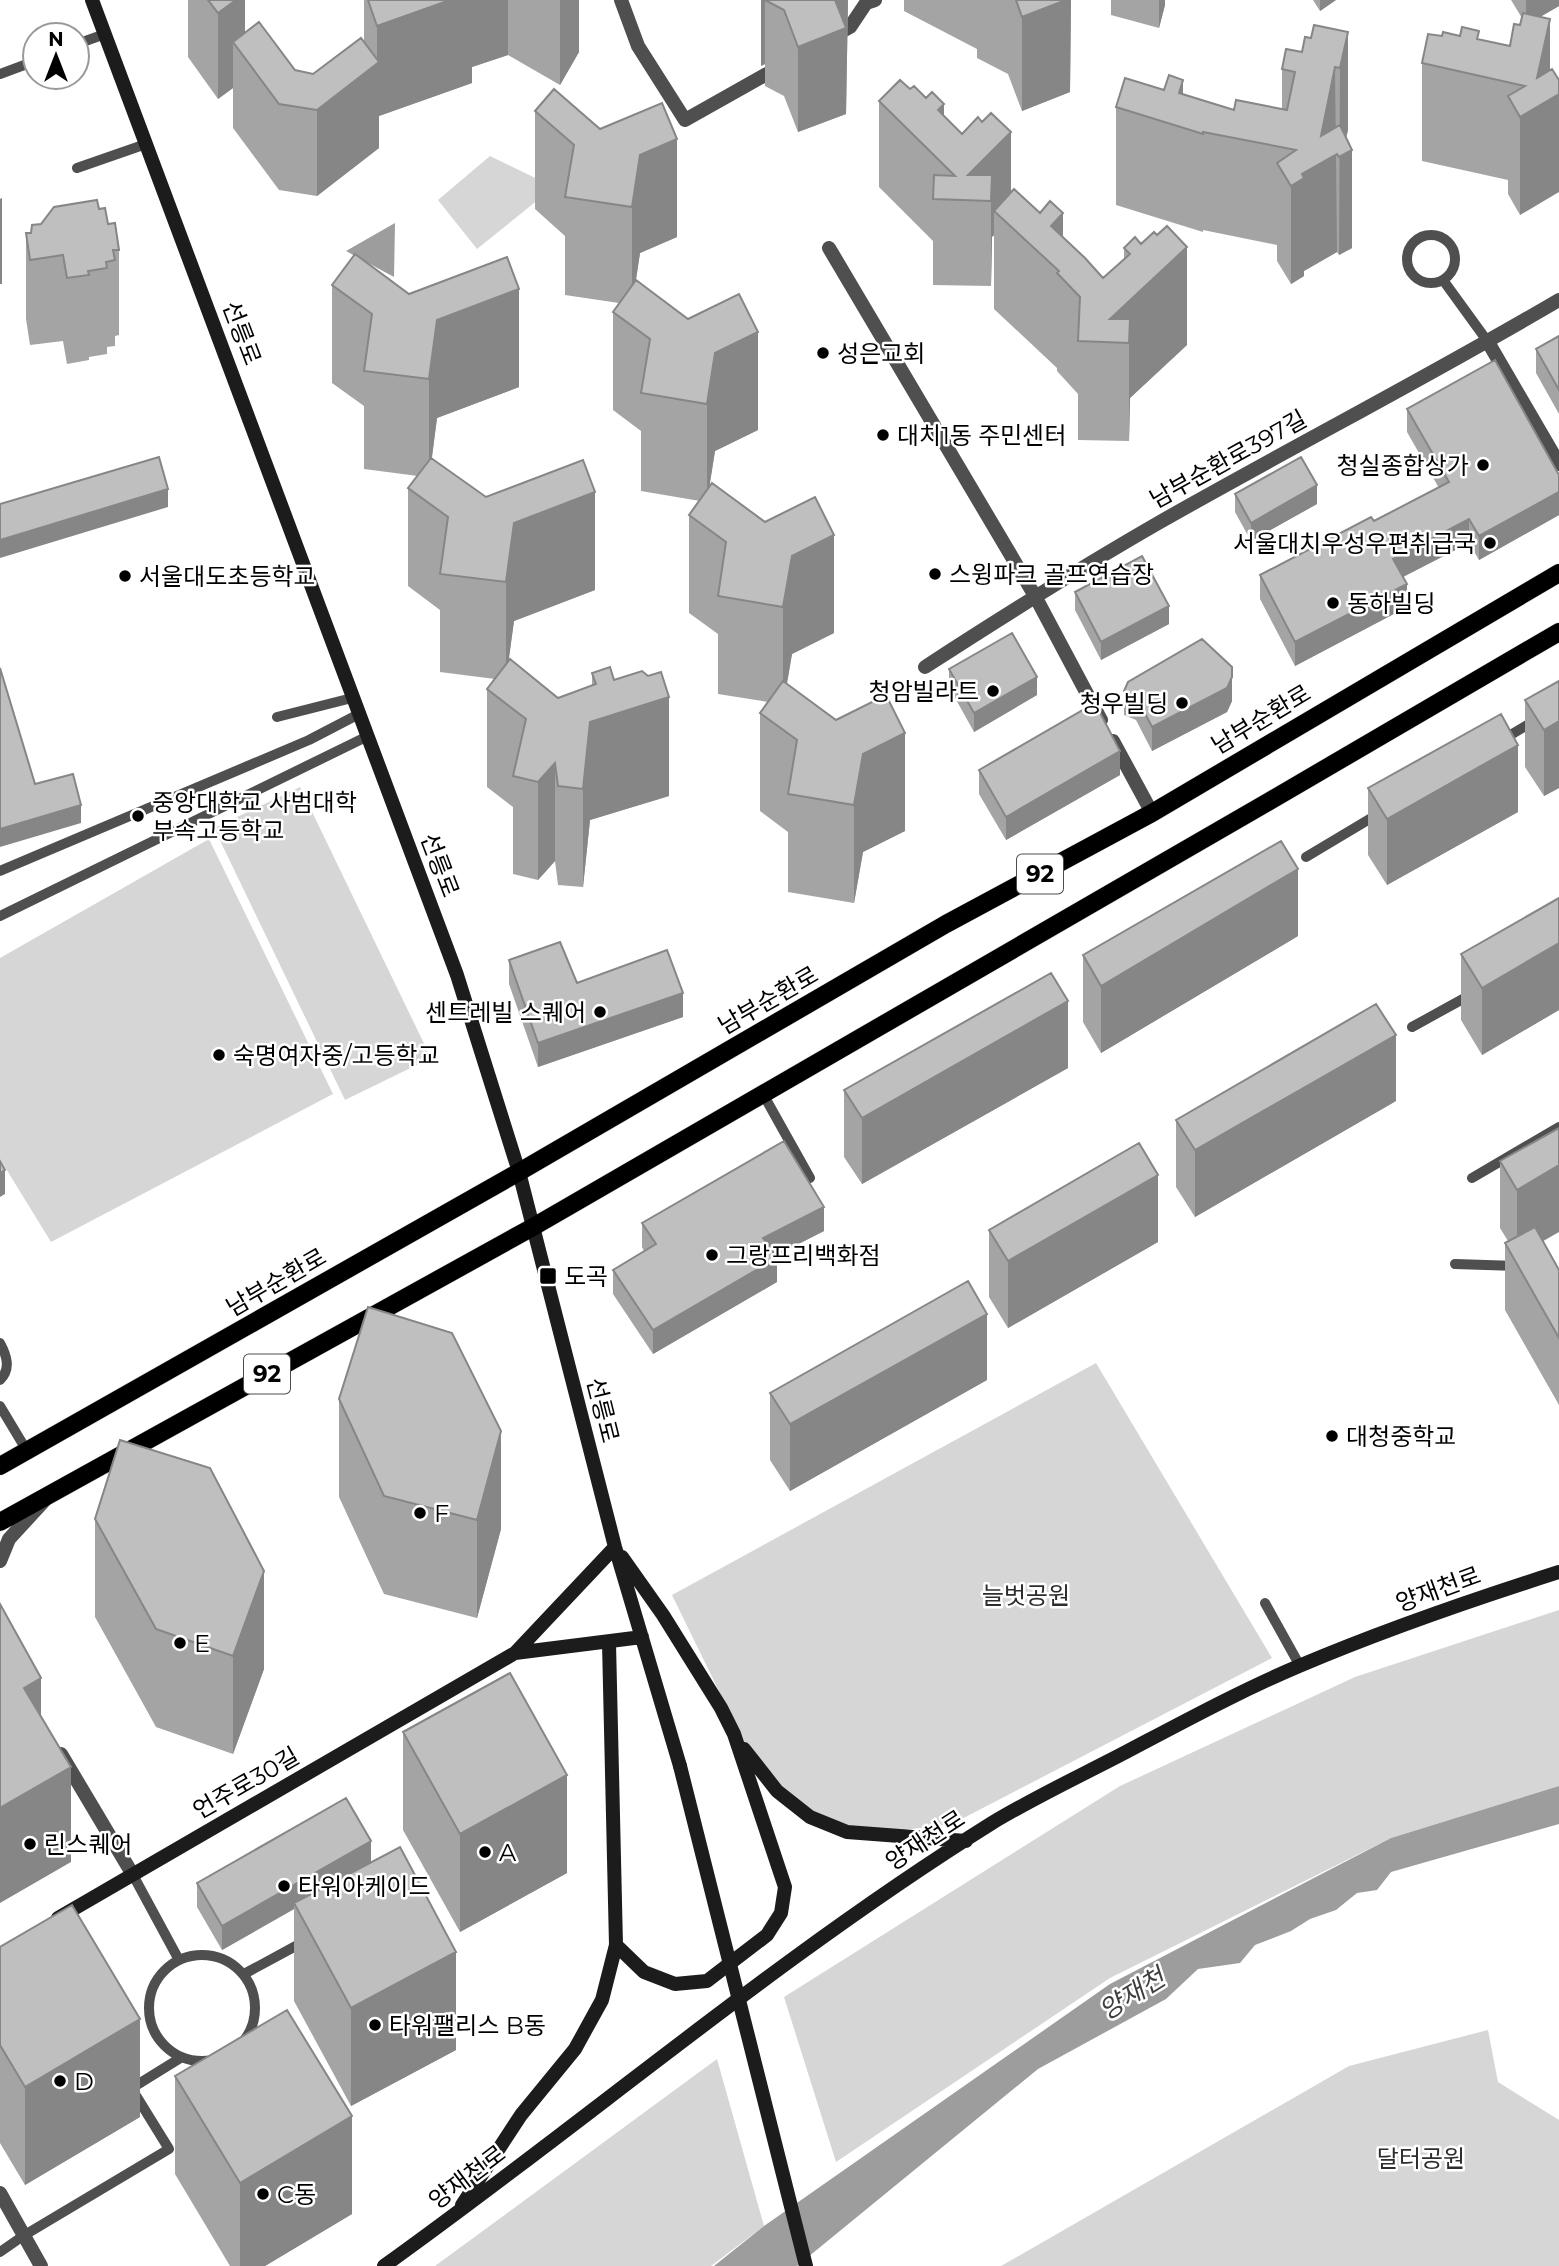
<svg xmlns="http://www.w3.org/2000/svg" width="1559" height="2266" font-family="Montserrat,'Noto Sans KR',sans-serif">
<rect width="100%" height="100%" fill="#fff"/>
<!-- green -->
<path fill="#d6d6d6" d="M490,156L554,187L477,249L438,200Z
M300,787L431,1058L345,1100L214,828Z
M209,839L333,1094L51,1242L0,1159V958Z
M1096,1363L1272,1658L952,1824L896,1831L831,1825L760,1775L672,1595Z
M1559,1610V1786L1391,1838L1110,1978L836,2162L784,1997L1120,1786L1355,1677Z
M1488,2030L1498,2082L1559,2120V2266H1001L1349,2066Z
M717,2059L764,2226L711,2266H435Z"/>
<!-- water -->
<path fill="#9d9d9d" d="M395,223L394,277L346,251Z
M1559,1786V1824L1391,1872L1377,1890L1357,1893L1336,1910L1310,1919L1291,1931L1255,1945L1240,1963L1198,1969L1166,1999L1038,2069L797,2266H714L764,2226L1110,1984L1391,1838Z"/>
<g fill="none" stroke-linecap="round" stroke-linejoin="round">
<!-- primary casing -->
<g stroke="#dbdbdb" stroke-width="19">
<path id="primary" d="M0,1466L519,1172L946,924L1152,813L1559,573
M0,1522L533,1227L1268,802L1559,632"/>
</g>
<!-- lane -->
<path stroke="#4f4f4f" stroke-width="10" d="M77,44L105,34
M0,74L35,61
M77,168L146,144
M1407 259a24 24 0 1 1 48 0a24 24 0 1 1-48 0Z
M1443,280L1488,342
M277,717L352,698
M1502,740L1534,721
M1306,857L1378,814
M0,871L309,740L359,714
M0,916L368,736
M1412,1027L1472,994
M763,1094L810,1178
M1472,1178L1559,1127
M1455,1264L1517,1266
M0,1343C7,1356 11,1369 0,1380
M0,1406L27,1451
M1265,1603L1300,1666
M133,1875L179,1960
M149 2008a53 53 0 1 1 106 0a53 53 0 1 1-106 0Z
M244,1974L305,1941
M132,2088L182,2057
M0,2252L23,2236L169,2149L135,2094"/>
<!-- street -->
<path stroke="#4f4f4f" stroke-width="14" d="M621,0L638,46L685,120L781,66
M832,37L850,27L866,3L875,0
M829,248L1035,596L1101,720
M1488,342L1559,464
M925,667C1002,617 1080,568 1160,522C1292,447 1428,377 1559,300
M1113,741L1152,813
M0,1561L9,1539L44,1501
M61,1754L133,1875
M0,2193L41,2266"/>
<!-- secondary -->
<path stroke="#1c1c1c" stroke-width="14" d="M92,0L457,975L519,1172L615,1547L680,1766
M515,1653L642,1637
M744,1749L777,1791L810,1817L847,1832L966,1841
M58,1918L515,1653L615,1547
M616,1945L644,1972L675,1984L707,1981L767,1935L781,1913L785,1887L734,1734L721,1708L663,1615L622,1557
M462,2205L521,2115L575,2049L602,2000L616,1945L609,1643
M384,2266C588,2120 779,1956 992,1823C1035,1797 1082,1775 1126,1752C1183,1722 1240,1691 1299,1666C1384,1630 1471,1600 1559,1572"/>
<!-- primary -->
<use href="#primary" stroke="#000" stroke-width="18"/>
<!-- secondary-bridge -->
<path stroke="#1c1c1c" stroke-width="14" d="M680,1766L806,2266"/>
</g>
<!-- wall -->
<path fill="#a4a4a4" d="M188,0H245V33L295,70L313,74L364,43V0H579V52L560,85L508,55L472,67V83L379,116V148L317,196L279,190L233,128V88L218,99L188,57Z
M761,0H848L846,114L798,132L784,96L765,86V64L761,66Z
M904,0H1071L1070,92L1022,111L1008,74L977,58V49L904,11Z
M1111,0H1165V5L1159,28L1111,15Z
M1313,0H1336L1320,11Z
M1511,0H1559V6L1540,17L1520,215L1508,194V180L1422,161V63L1442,36L1479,40L1510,46L1520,25L1522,18Z
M1348,32V130L1346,138L1352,248L1339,255L1337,252L1304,271V276L1291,284L1277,261V245L1203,230V232L1116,205V107L1164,90L1183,94L1234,110L1282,109V69L1302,52L1311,38Z
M910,89L926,98L944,116L1011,193L1063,238L1103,278L1124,260V248L1135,237L1187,345L1130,398L1129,441L1078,440V394L1057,371V368L994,309V235L992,237L991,286L933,285V241L879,187V101Z
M535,111L677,237L640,253L636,280L758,430L715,451L709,488L834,633L792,654L787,684L905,831L863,852L854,903L788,892V832L760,811V713L768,702L718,694V634L689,613V515L700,501L641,491V431L613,410V312L619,303L565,295V236L535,209Z
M99,209L108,224L119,250V335L115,336V346L107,347V354L89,357V360L67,364L63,341L30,345L26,319V233H31Z
M332,285L519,387L437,418L432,458L595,590L514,621L508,662L558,698L592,686V673L614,680L669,796L590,820L583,887L558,885L555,861L538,880L513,874V807L487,787V689L495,679L440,672V610L408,586V488L418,476L364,469V406L332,383Z
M1559,336V414L1536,373V349Z
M1407,409L1559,475V515L1479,560L1469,543L1403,577L1407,607L1295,666L1260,599V575L1374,521L1439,488L1407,432Z
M1235,494L1317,504L1251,541L1235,512Z
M1075,592L1169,624L1101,660L1075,610Z
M949,669L1037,695L974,732L949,687Z
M1559,681V788L1544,796L1525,767V700Z
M1124,691L1232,701L1227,712L1152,751L1136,720L1124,715Z
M979,770L1120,775L1006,840L979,794Z
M1368,788L1518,812L1387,885L1368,855Z
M1559,898V1010L1482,1055L1461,1020V954Z
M1298,936L1101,1053L1083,1022V955Z
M509,960L577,983L683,1017L538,1067L509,984Z
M1068,1068L862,1184L844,1157V1090Z
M1396,1101L1195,1217L1176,1187V1120Z
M1559,1128L1543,1241L1559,1270V1405L1505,1310V1243L1508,1241L1500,1228V1161Z
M642,1223L824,1231L775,1256L777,1282L653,1354L613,1294V1270L644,1251L642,1247Z
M989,1230L1158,1242L1008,1328L989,1297Z
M987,1380L790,1491L770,1460V1393Z
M339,1399L501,1529L477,1618L384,1594L339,1497Z
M95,1519L264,1669L233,1754L156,1727L95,1617Z
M403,1732L567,1873L460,1932L403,1830Z
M371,1862L456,2050L351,2106L294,2001V1909L222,1950L197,1907V1883Z
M0,1947L140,2117L25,2185L0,2143Z
M175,2076L352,2214L265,2266H230L175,2174Z"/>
<!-- shaded-wall -->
<path fill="#868686" d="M236,0H245V58L233,42V88L218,99V13Z
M450,0H508V55L472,67V83L379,116V148L317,196V110L377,63V26Z
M560,0H579V52L560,85Z
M761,0H765V64L761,66Z
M833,0H848L846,114L798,132V47Z
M1057,0H1071L1070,92L1022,111V17Z
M1159,0H1165V5L1159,28Z
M1320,0H1336L1320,11Z
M1526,0H1559V6L1526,25Z
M1550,19V99L1559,94V192L1520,215V117L1537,78Z
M1348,32V130L1342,155L1352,150V248L1339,255L1340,68Z
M1335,67L1337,252L1304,271V276L1291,284V186L1302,174L1321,136Z
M1183,80V128L1179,93Z
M944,104V166L938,110Z
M1011,132V218L994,211V235L992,237L991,286V201L968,175Z
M677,139V237L640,253L632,305V207L640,155Z
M2,198V284H0V199Z
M1063,213V279L1051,226Z
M1187,247V345L1130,398L1129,441V343L1110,319Z
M519,289V387L437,418L429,478V379L437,320Z
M758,332V430L715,451L707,502V404L715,353Z
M1317,485V504L1251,541V523Z
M168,489V507L0,558V540Z
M595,492V590L514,621L506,681V582L514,523Z
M1559,492V515L1479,560V536Z
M1469,519V543L1393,582V559Z
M834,535V633L792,654L783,705V607L792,556Z
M1407,584V607L1295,666V642Z
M1169,606V624L1101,660V642Z
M1037,677V695L974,732V713Z
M1232,677V701L1227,712L1152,751V727Z
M669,697V796L590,820L583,887V789L590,722Z
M1559,721V788L1544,796V730Z
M905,733V831L863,852L854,903V805L863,754Z
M1518,745V812L1387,885V819Z
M1120,751V775L1006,840V817Z
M555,763V861L538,880V782Z
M81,805V823L0,847V829Z
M1298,869V936L1101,1053V986Z
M1559,943V1010L1482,1055V988Z
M683,993V1017L538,1067V1043Z
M1068,1001V1068L862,1184V1118Z
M1396,1035V1101L1195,1217V1150Z
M1559,1165V1232L1517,1256V1190Z
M5,1170V1194L0,1197V1173Z
M1158,1175V1242L1008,1328V1261Z
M824,1207V1231L763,1262V1238Z
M777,1258V1282L653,1354V1330Z
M987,1314V1380L790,1491V1424Z
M501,1431V1529L477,1618V1520Z
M264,1571V1669L233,1754V1656Z
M41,1678V1773L24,1688Z
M71,1767V1862L0,1903V1808Z
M567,1775V1873L460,1932V1834Z
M371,1841V1865L294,1903V1909L222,1950V1926Z
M456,1952V2050L351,2106V2008Z
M140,2019V2117L25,2185V2087Z
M352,2116V2214L265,2266H240V2183Z"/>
<!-- building -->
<path fill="#bfbfbf" stroke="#868686" stroke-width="2" d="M208,0H236L218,13Z
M368,0H450L377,26Z
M765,0H835L846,28L798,47L784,10Z
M1016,0H1066L1022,17Z
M1523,13L1550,19L1537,78L1552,69L1559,80V94L1520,117L1508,96L1525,86L1422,63L1428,34L1442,36L1443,32L1460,36L1462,27L1479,31L1477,39L1510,46L1514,24L1520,25Z
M259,22L295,70L313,74L361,38L379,62L317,110L279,104L233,42Z
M1314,25L1348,32L1340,68L1335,67L1321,136L1340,125L1352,150L1339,157L1337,154L1302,174L1304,178L1291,186L1277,163L1296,150L1203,132V134L1116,107L1125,78L1164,90L1169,75L1183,80L1179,93L1234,110L1236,100L1287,110L1295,72L1282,69L1286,49L1302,52L1305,37L1311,38Z
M900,80L910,89L914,86L926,98L932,92L944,104L938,110L962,134L978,117L982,122L991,113L1011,132L968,175H992L991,201L933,199L934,175L955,176L879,101Z
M554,89L600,129L662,103L677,139L640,155L632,207L565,197L574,145L535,111Z
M1014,189L1040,213L1050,201L1063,213L1051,226L1085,258L1103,278L1130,254L1124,248L1135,237L1141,244L1154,232L1157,235L1167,226L1187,247L1110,319H1130L1129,343L1078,341L1080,297L1057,273L1059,271L994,211Z
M97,200L99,209L105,208L108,224L115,223L119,250H113L115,260L106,262L107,268L88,271L89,275L67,278L63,255L30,260L26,233H31L32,225L41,224L54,207Z
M355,254L409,294L507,257L519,289L437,320L429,379L364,371L372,314L332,285Z
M636,280L688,319L739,294L758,332L715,353L707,404L641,393L650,339L613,312Z
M1559,336V390L1536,349Z
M1495,360L1559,475V492L1479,536L1469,519L1393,559L1407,584L1295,642L1260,575L1371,517L1374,521L1449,482L1407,409Z
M159,457L168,489L0,540V504Z
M1301,457L1317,485L1251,523L1235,494Z
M431,458L486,497L583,460L595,492L514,523L506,582L440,574L448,517L408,488Z
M712,483L765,522L815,497L834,535L792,556L783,607L718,596L726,542L689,515Z
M1142,556L1169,606L1101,642L1075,592Z
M1012,633L1037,677L974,713L949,669Z
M1202,639L1232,667V677L1227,688L1152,727L1136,696L1124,691L1128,682Z
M510,659L558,698L596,684L592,673L610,667L614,680L642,671L648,676L661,672L669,697L590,722L583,789L558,786L555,763L538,782L513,776L526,719L487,689Z
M0,668L35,784L73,774L81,805L0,829Z
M783,681L836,720L886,695L905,733L863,754L854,805L788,794L797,740L760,713Z
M1559,681V721L1544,730L1525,700Z
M1095,703L1120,751L1006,817L979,770Z
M1501,714L1518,745L1387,819L1368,788Z
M1281,841L1298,869L1101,986L1083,955Z
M1559,898V943L1482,988L1461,954Z
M560,942L577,983L667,950L683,993L538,1043L509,960Z
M1051,973L1068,1001L862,1118L844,1090Z
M1376,1004L1396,1035L1195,1150L1176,1120Z
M1559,1128V1165L1517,1190L1500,1161Z
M784,1141L824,1207L763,1238L777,1258L653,1330L613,1270L656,1244L642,1223Z
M1139,1143L1158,1175L1008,1261L989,1230Z
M0,1161L5,1170L0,1173Z
M1535,1227L1559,1270V1338L1505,1243Z
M968,1281L987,1314L790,1424L770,1393Z
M368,1307L452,1333L501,1431L477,1520L384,1496L339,1399Z
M120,1440L210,1468L264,1571L233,1656L156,1629L95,1519Z
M0,1604L41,1678L24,1688L71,1767L0,1808Z
M510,1673L567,1775L460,1834L403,1732Z
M346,1798L371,1841L222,1926L197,1883Z
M400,1847L456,1952L351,2008L294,1903Z
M72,1905L140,2019L25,2087L0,2045V1947Z
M287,2010L352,2116L240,2183L175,2076Z"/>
<!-- markers -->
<g fill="#000" stroke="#fff" stroke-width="2.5">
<circle cx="823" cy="353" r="7"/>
<circle cx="883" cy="435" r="7"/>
<circle cx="1483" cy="465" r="7"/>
<circle cx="1490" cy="543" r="7"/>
<circle cx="935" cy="574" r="7"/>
<circle cx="125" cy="576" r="7"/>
<circle cx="1333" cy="603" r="7"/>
<circle cx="993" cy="691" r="7"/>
<circle cx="1182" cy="703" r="7"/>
<circle cx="138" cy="816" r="7"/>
<circle cx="600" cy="1012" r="7"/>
<circle cx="219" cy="1055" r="7"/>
<circle cx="712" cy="1255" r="7"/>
<rect x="539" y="1267" width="18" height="18" rx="3.5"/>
<circle cx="1332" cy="1436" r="7"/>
<circle cx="420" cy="1513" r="7"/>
<circle cx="180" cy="1643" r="7"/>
<circle cx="30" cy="1844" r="7"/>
<circle cx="485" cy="1852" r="7"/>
<circle cx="284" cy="1886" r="7"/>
<circle cx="375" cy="2025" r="7"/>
<circle cx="60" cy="2081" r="7"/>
<circle cx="263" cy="2194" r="7"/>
</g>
<g text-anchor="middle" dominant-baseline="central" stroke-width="5" stroke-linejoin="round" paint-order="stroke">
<!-- shield labels -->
<g fill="#fff" stroke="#4c4c4c" stroke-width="2">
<rect x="1017" y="854.5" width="46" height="39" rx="5"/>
<rect x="244" y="1354.5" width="46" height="39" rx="5"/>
</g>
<g font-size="23" font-weight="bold" fill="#000">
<text x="1040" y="874">92</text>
<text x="267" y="1374">92</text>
</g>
<!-- street labels -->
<g font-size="24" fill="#000" stroke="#fff">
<text transform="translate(242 333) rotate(69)">선릉로</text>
<text transform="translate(1228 459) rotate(-29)">남부순환로397길</text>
<text transform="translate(1261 719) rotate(-31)">남부순환로</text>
<text transform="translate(440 865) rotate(69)">선릉로</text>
<text transform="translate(768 1000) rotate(-30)">남부순환로</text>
<text transform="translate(276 1282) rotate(-30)">남부순환로</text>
<text transform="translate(603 1410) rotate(76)">선릉로</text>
<text transform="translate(1438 1589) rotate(-20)">양재천로</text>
<text transform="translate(246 1783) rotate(-30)">언주로30길</text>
<text transform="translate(925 1840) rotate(-33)">양재천로</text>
<text transform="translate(467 2177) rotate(-37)">양재천로</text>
</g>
<!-- poi labels -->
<g font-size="24" fill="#000" stroke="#fff" text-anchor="start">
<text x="837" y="353">성은교회</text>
<text x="897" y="435">대치1동 주민센터</text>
<text x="1469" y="465" text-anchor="end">청실종합상가</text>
<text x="1476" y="543" text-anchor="end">서울대치우성우편취급국</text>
<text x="949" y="574">스윙파크 골프연습장</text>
<text x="139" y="576">서울대도초등학교</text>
<text x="1347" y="603">동하빌딩</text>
<text x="979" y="691" text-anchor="end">청암빌라트</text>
<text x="1168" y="703" text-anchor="end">청우빌딩</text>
<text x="152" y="802">중앙대학교 사범대학<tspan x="152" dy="28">부속고등학교</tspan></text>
<text x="586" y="1012" text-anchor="end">센트레빌 스퀘어</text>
<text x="233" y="1055">숙명여자중/고등학교</text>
<text x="726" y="1255">그랑프리백화점</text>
<text x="564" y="1276">도곡</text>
<text x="1346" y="1436">대청중학교</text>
<text x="434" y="1513">F</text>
<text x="194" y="1643">E</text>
<text x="44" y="1844">린스퀘어</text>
<text x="499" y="1852">A</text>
<text x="298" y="1886">타워아케이드</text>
<text x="389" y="2025">타워팰리스 B동</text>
<text x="74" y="2081">D</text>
<text x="277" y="2194">C동</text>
</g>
<!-- park labels -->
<g font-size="24" fill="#2d2d2d" stroke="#fff">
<text x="1026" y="1595">늘벗공원</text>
<text x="1421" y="2158">달터공원</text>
</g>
<!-- water labels -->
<g font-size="26" font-style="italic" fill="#3e3e3e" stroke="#fff">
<text transform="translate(1132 1994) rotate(-32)">양재천</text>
</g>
</g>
<!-- north arrow -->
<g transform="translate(56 56)"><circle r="33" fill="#ffffff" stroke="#999999" stroke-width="2"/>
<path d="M0-5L12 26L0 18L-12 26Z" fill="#000000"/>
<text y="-10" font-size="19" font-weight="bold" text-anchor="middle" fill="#000000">N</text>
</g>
</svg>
